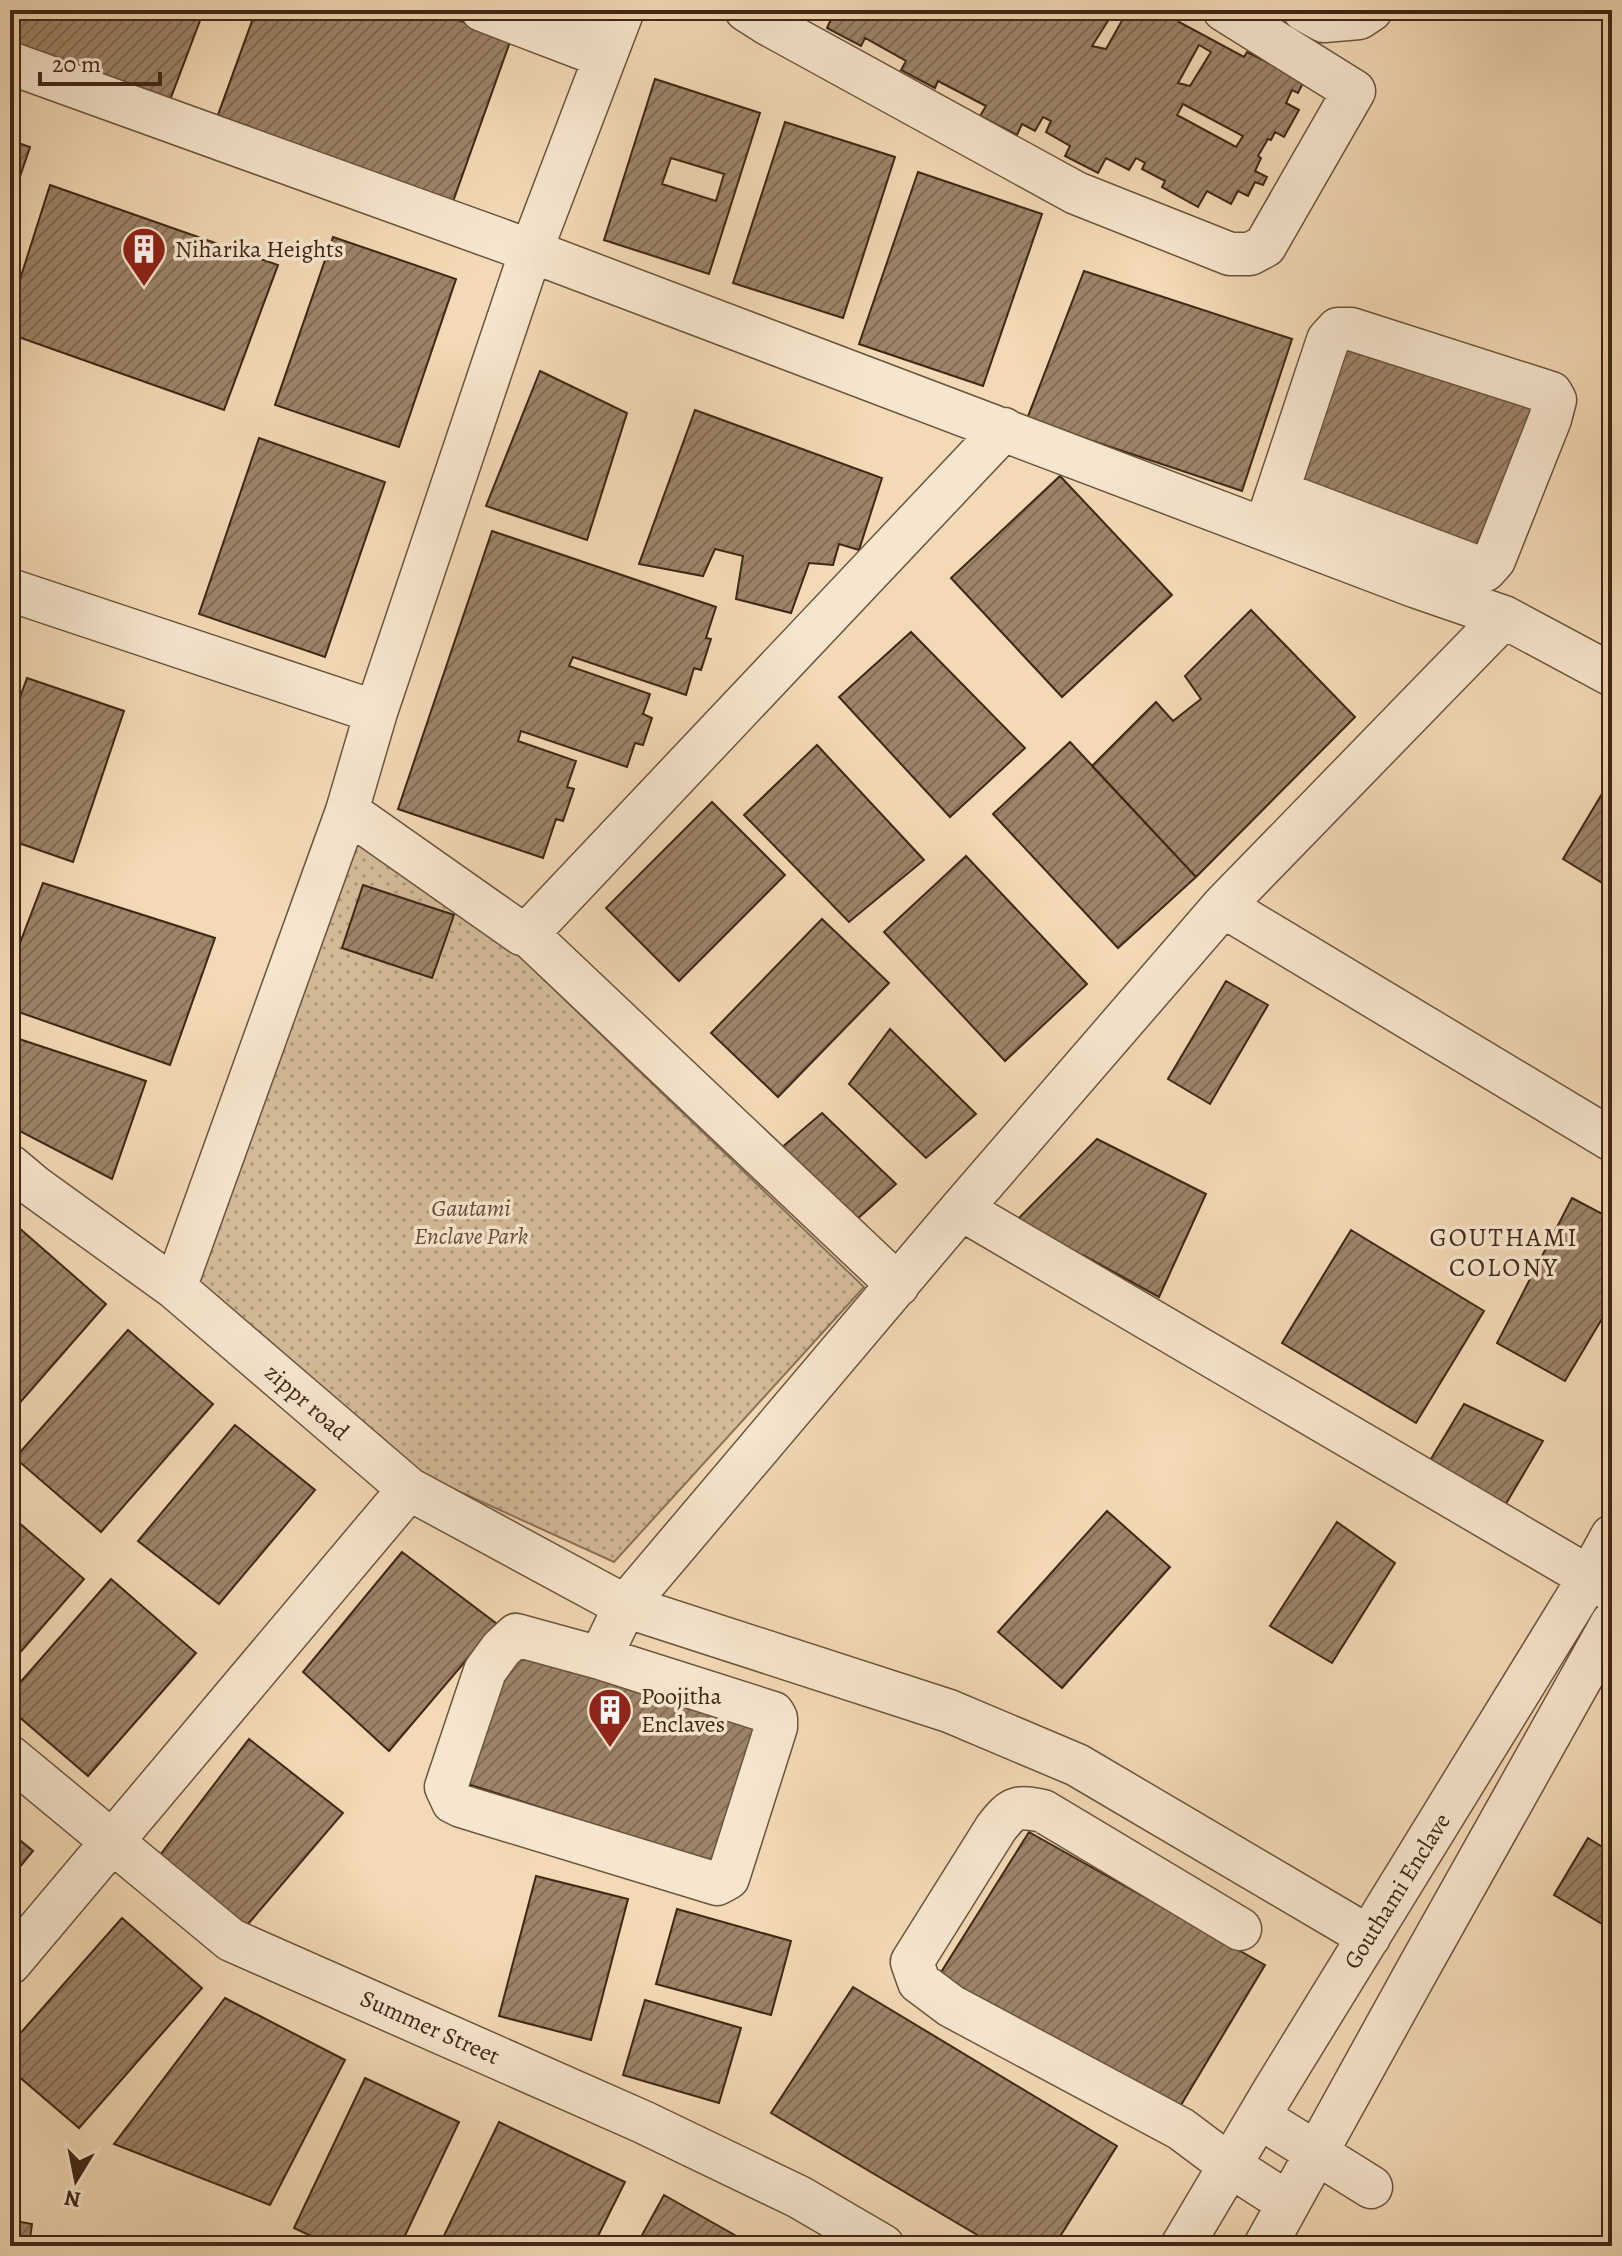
<svg xmlns="http://www.w3.org/2000/svg" width="1622" height="2256" font-family="Alegreya,serif">
<defs>
<pattern id="park-dots" width="8" height="8" patternUnits="userSpaceOnUse" patternTransform="scale(2)"><rect width="8" height="8" fill="#d4bb9a"/><path d="M2 2h.1M6 6h.1" fill="none" stroke="#ad987d" stroke-width="1.8" stroke-linecap="round"/></pattern>
<pattern id="building-hatch" width="6" height="6" patternUnits="userSpaceOnUse" patternTransform="scale(2)"><rect width="6" height="6" fill="#9d8469"/><path d="M-1 1l2-2M0 6l6-6M5 7l2-2" fill="none" stroke="#816c55"/></pattern>
</defs>
<rect width="100%" height="100%" fill="#f3d9b5"/>
<filter id="stains"><feTurbulence type="fractalNoise" baseFrequency=".0025" numOctaves="4"/><feColorMatrix values="0 0 0 0 .2 0 0 0 0 .09 0 0 0 0 .02 0 0 0 .5 -.17"/></filter>
<radialGradient id="worn" r=".72"><stop offset=".6" stop-color="#630" stop-opacity="0"/><stop offset="1" stop-color="#630" stop-opacity=".3"/></radialGradient>
<!-- park -->
<path fill="url(#park-dots)" stroke="#8a7158" stroke-width="2" d="M359,839L509,946L864,1287L614,1562L425,1476L193,1284Z"/>
<!-- building -->
<path fill="url(#building-hatch)" stroke="#3f2717" stroke-width="2" fill-rule="evenodd" d="M10,10H204L167,108L10,50Z
M256,10H430L511,39L450,210L214,126Z
M820,10H1115L1092,46L1106,49L1128,10H1181L1185,12L1179,22L1244,57L1247,52L1304,81L1298,93L1292,90L1286,103L1299,110L1284,137L1275,132L1271,140L1268,139L1258,156L1261,158L1255,171L1267,177L1263,185L1255,182L1248,196L1238,191L1231,204L1207,191L1198,207L1162,187L1165,181L1142,169L1145,163L1136,158L1129,170L1106,158L1098,173L1065,156L1070,146L1046,132L1051,121L1043,117L1035,131L1022,124L1017,135L980,116L986,106L938,81L935,88L901,70L906,61L865,38L861,46L827,28L832,17ZM1199,45L1211,52L1190,86L1178,83ZM1183,104L1243,136L1236,147L1177,115Z
M655,79L760,113L709,274L604,240ZM671,158L724,174L716,201L662,184Z
M785,122L895,157L843,318L733,283Z
M10,140L30,147L10,206Z
M918,172L1042,214L983,386L859,344Z
M50,185L278,265L224,410L10,334V311Z
M333,237L456,279L399,447L275,405Z
M1084,271L1292,339L1242,491L1027,419Z
M1348,340L1536,409L1473,553L1298,491Z
M540,371L627,413L587,540L486,506Z
M695,410L882,478L859,550L839,544L833,565L809,563L791,613L736,599L743,556L715,549L703,576L639,564Z
M259,438L385,482L325,657L199,614Z
M1060,476L1172,595L1062,697L951,578Z
M492,531L716,607L706,638L711,639L701,670L694,668L686,695L573,657L569,666L650,694L643,714L652,718L643,745L635,743L627,767L521,731L518,741L576,761L567,787L574,789L563,821L556,819L543,858L398,809Z
M1251,610L1355,717L1196,877L1092,766L1156,702L1173,721L1201,699L1185,676Z
M911,632L1025,748L950,817L839,697Z
M27,678L124,711L73,862L10,840V725Z
M1070,742L1196,877L1118,948L993,814Z
M817,745L924,860L849,922L744,815Z
M1612,777V889L1563,859Z
M712,802L785,875L679,981L606,908Z
M966,856L1087,984L1005,1061L884,932Z
M43,883L215,938L170,1065L10,1009V969Z
M363,885L454,915L432,978L342,948Z
M822,919L889,983L778,1097L711,1033Z
M1226,981L1268,1005L1210,1104L1168,1079Z
M890,1029L976,1114L926,1158L849,1084Z
M10,1036L146,1081L112,1179L10,1126Z
M822,1113L896,1184L845,1230L774,1154Z
M1097,1139L1206,1194L1159,1297L1083,1255L1070,1266L1009,1228Z
M1572,1198L1612,1219V1302L1565,1381L1497,1343Z
M18,1227L106,1304L10,1414V1236Z
M1351,1230L1484,1311L1416,1423L1282,1343Z
M128,1330L213,1404L101,1532L15,1458Z
M1464,1404L1543,1441L1504,1507L1426,1467Z
M235,1425L315,1490L219,1604L138,1541Z
M1107,1511L1170,1567L1062,1688L998,1632Z
M10,1515L84,1579L10,1664Z
M1337,1522L1395,1563L1332,1663L1270,1626Z
M402,1552L497,1624L389,1751L303,1672Z
M111,1579L196,1653L88,1776L10,1709V1694Z
M521,1639L767,1718L717,1864L455,1780Z
M249,1739L343,1813L236,1938L153,1864Z
M10,1832L33,1851L10,1879Z
M1029,1832L1265,1965L1175,2115L935,1982Z
M1588,1838L1612,1853V1930L1554,1895Z
M536,1876L628,1899L591,2040L499,2016Z
M677,1909L791,1941L771,2015L656,1984Z
M122,1918L202,1988L79,2128L10,2069V2045Z
M853,1987L1117,2146L1054,2246H996L771,2113Z
M225,1998L345,2060L270,2205L114,2144Z
M645,2000L741,2028L719,2103L623,2075Z
M365,2078L459,2122L400,2246H332L294,2228Z
M499,2122L625,2182L593,2246H439Z
M664,2195L754,2246H636Z
M10,2220L32,2224L29,2246H10Z"/>
<g fill="none" stroke-linecap="round" stroke-linejoin="round">
<!-- minor casing -->
<g stroke="#6c543e" stroke-width="45">
<path id="minor" d="M482,10L605,57
M576,10L617,24
M746,10L768,24L1076,193L1230,254H1250L1265,246L1354,91L1224,10
M1304,10L1324,21L1359,18L1371,10
M10,63L531,251L1417,587L1504,617L1612,675
M1265,529L1328,340L1338,329H1351L1551,393L1555,400L1550,419L1494,560L1485,570L1278,492
M10,590L376,712
M347,811L522,934H527L898,1285
M1223,906L1612,1140
M527,934L1004,429
M10,1166L35,1187L175,1288L409,1489L625,1606L949,1711L1077,1765L1369,1937
M961,1209L1611,1590
M175,1288L347,811L376,712L531,251L623,10
M600,1658L516,1635L501,1649L485,1671L446,1787L453,1802L461,1806L717,1884L728,1878L776,1727V1718L773,1713L600,1658L625,1606L961,1209L1223,906L1504,617
M10,1757L231,1940L643,2122L799,2197L883,2246
M1240,1929L1043,1811C1017,1806 1013,1806 996,1828L912,1962L919,1982L951,2006L1181,2129L1229,2165L1288,2203
M10,1963L409,1489
M1259,2117L1371,2187
M1182,2246L1275,2089L1589,1578L1612,1536
M1265,2246L1418,1969L1612,1623"/>
</g>
<!-- minor -->
<use href="#minor" stroke="#f7e6cf" stroke-width="42"/>
</g>
<!-- icons -->
<defs>
<g id="building-pin" transform="scale(2.3)"><path d="M0 17L-7.5 6A9.5 9.5 0 1 1 7.5 6Z" fill="#8f2418" stroke="#f7e6cf"/><path d="M-4-6H4V6H1V3H-1V6H-4ZM-2.5-4.3h1.7v1.8h-1.7ZM.8-4.3h1.7v1.8H.8ZM-2.5-1h1.7V.8h-1.7ZM.8-1h1.7V.8H.8Z" fill="#fff"/></g>
</defs>
<g fill-rule="evenodd">
<use href="#building-pin" x="144" y="249"/>
<use href="#building-pin" x="610" y="1710"/>
</g>
<g text-anchor="middle" dominant-baseline="central" stroke-width="7" stroke-linejoin="round" paint-order="stroke">
<!-- poi labels -->
<g font-size="24" fill="#3f2717" stroke="#f7e6cf" text-anchor="start">
<text x="175" y="249">Niharika Heights</text>
<text x="641" y="1696">Poojitha<tspan x="641" dy="28">Enclaves</tspan></text>
</g>
<!-- park labels -->
<g font-size="24" font-style="italic" fill="#644c38" stroke="#f7e6cf">
<text x="471" y="1208">Gautami<tspan x="471" dy="28">Enclave Park</tspan></text>
</g>
<!-- street labels -->
<g font-size="24" fill="#3f2717" stroke="#f7e6cf">
<text transform="translate(307 1402) rotate(41)">zippr road</text>
<text transform="translate(1397 1891) rotate(-58)">Gouthami Enclave</text>
<text transform="translate(430 2027) rotate(24)">Summer Street</text>
</g>
<!-- neighbourhood labels -->
<g font-size="26" letter-spacing="2" fill="#3f2717" stroke="#f7e6cf">
<text x="1504" y="1237">GOUTHAMI<tspan x="1504" dy="30">COLONY</tspan></text>
</g>
</g>
<!-- margin -->
<rect width="1622" height="2256" fill="none" stroke="#f3d9b5" stroke-width="40"/>
<rect x="12" y="12" width="1598" height="2232" fill="none" stroke="#3f2717" stroke-width="4"/>
<rect x="20" y="20" width="1582" height="2216" fill="none" stroke="#3f2717" stroke-width="2"/>
<!-- north arrow -->
<g transform="translate(76 2180) rotate(190)" stroke="#f7e6cf" stroke-width="6" paint-order="stroke">
<path d="M0-6L14 30L0 20L-14 30Z" fill="#3f2717"/>
<text y="-12" font-size="22" font-weight="bold" text-anchor="middle" fill="#3f2717">N</text>
</g>
<!-- scale -->
<path d="M40 72v12h120v-12" fill="none" stroke="#3f2717" stroke-width="4"/>
<text x="52" y="72" font-size="24" fill="#3f2717" stroke="#f7e6cf" stroke-width="6" paint-order="stroke">20 m</text>
<rect width="100%" height="100%" filter="url(#stains)"/>
<rect width="100%" height="100%" fill="url(#worn)"/>
</svg>
